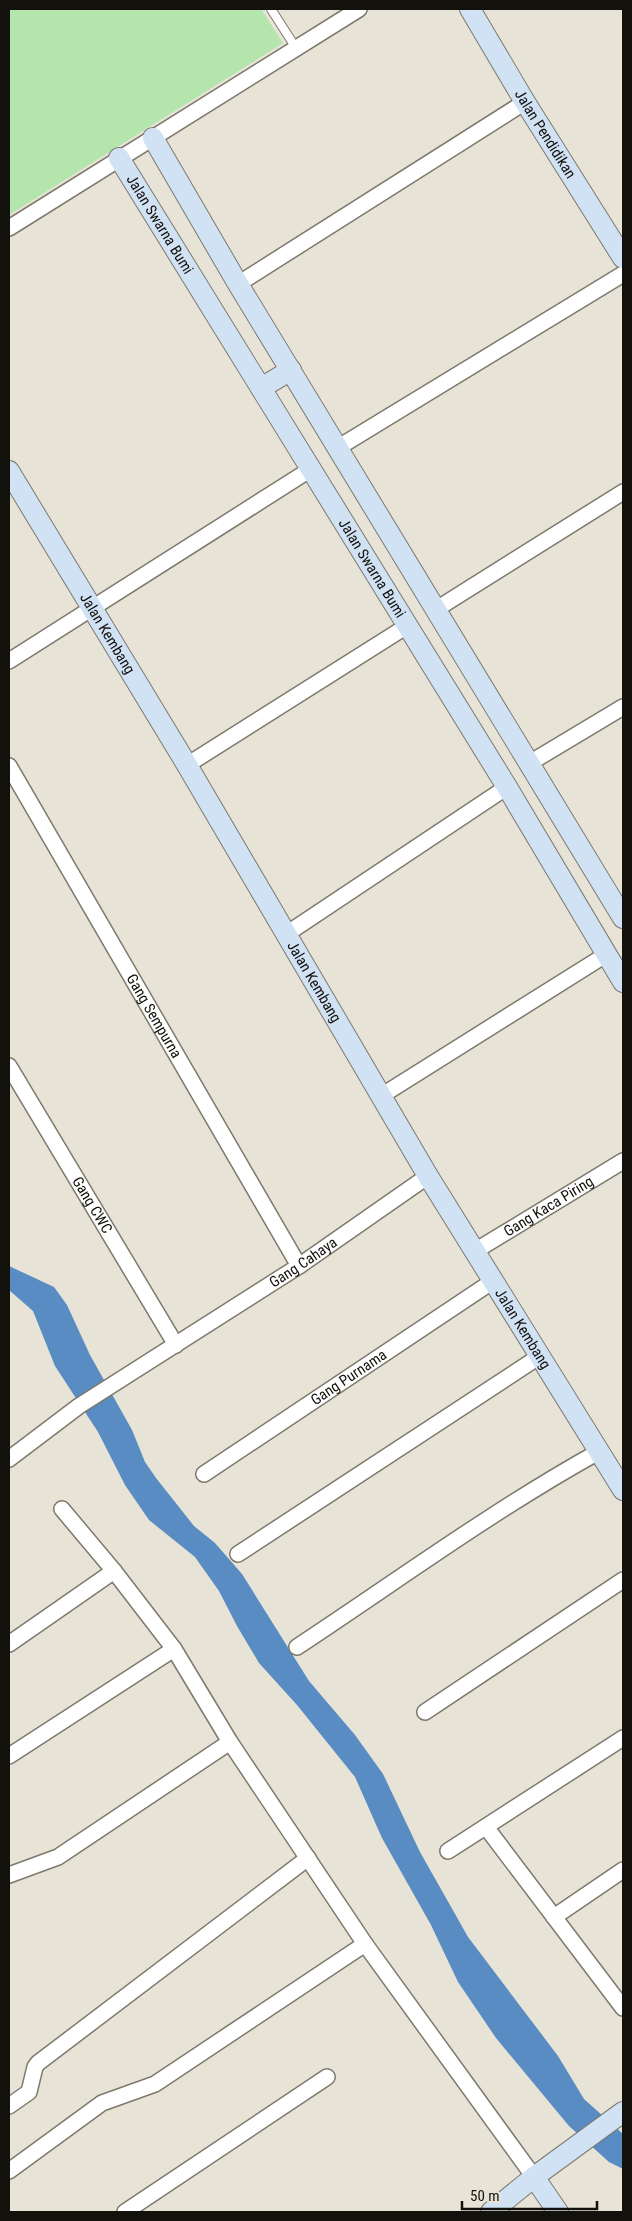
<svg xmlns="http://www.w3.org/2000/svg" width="632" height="2221" font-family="'Roboto Condensed',sans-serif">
<rect width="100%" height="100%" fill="#e7e3d6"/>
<!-- green -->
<path fill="#b4e5ad" d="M9,9H261L283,43L9,215Z"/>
<!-- water -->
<path fill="#588cc2" d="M9,1266L54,1287L67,1305L90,1355L132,1430L145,1462L156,1478L194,1526L215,1543L242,1574L309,1681L355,1735L383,1774L420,1852L468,1937L558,2056L584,2099L623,2134V2169L609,2162L569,2126L496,2038L458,1982L431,1925L382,1838L355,1777L297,1705L259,1663L237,1626L219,1591L195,1557L149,1520L125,1485L98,1432L55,1366L33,1311L9,1290Z"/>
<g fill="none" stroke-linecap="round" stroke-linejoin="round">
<!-- lane casing -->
<g stroke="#7d796d" stroke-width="10">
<path id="lane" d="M271,9L296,48"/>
</g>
<!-- street casing -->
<g stroke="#7d796d" stroke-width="18">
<g id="street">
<path d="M9,228L359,9"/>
<path d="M238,284L525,102"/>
<path d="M339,447L623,274"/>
<path d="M435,610L623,492"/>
<path d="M9,661L311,469"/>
<path d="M528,764L623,707"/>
<path d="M187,765L407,626"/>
<path id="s1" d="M9,766L299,1266"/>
<path d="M285,935L507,787"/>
<path id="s2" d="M9,1066L176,1345"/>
<path d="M381,1096L607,954"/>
<path id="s3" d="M475,1251L623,1161"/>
<path id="s4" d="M9,1459L79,1406L299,1266L428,1176"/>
<path id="s5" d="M204,1474L493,1281"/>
<path d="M62,1509L114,1571L174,1649L230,1742L365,1944L534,2177"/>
<path d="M238,1554L540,1356"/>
<path d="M9,1644L114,1571"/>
<path d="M297,1647C397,1581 495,1509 600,1451"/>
<path d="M425,1712L623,1580"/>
<path d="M9,1756L174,1649"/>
<path d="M486,1827L623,2008"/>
<path d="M448,1851L623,1738"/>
<path d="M9,1875L58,1857L230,1742"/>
<path d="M554,1917L623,1870"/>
<path d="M9,2106L29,2092L35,2067L38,2063L308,1858"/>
<path d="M9,2171L102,2103L155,2084L365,1944"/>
<path d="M125,2212L327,2077"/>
</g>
</g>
<!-- secondary casing -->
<g stroke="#7d796d" stroke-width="22">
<g id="secondary">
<path id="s6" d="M470,9L525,102L623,258"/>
<path d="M153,138L238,284L623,918"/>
<path id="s7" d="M119,158L507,787L623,982"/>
<path d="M261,388L291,370"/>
<path id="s8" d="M9,471L187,765L428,1176L623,1490"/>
<path d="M534,2177L558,2212"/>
<path d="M491,2212L534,2177L623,2112"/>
</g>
</g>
<!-- lane -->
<use href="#lane" stroke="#fff" stroke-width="8"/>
<!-- street -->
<use href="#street" stroke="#fff" stroke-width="15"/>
<!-- secondary -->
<use href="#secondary" stroke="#d1e2f5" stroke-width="20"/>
</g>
<g text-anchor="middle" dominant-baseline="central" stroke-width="5" stroke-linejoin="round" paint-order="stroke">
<!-- street labels -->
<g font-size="15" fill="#12110c" stroke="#e7e3d6">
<text stroke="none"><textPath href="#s6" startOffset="146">Jalan Pendidikan</textPath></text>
<text stroke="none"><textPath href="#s7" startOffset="78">Jalan Swarna Bumi</textPath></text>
<text stroke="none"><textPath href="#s7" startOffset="482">Jalan Swarna Bumi</textPath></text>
<text stroke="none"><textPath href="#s8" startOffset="190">Jalan Kembang</textPath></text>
<text stroke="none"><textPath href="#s8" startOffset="595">Jalan Kembang</textPath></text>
<text stroke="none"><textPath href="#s1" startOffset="289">Gang Sempurna</textPath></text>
<text stroke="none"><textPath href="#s2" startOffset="162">Gang CWC</textPath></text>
<text stroke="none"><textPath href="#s3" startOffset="86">Gang Kaca Piring</textPath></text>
<text stroke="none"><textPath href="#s4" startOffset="354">Gang Cahaya</textPath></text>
<text stroke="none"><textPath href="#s8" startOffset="1000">Jalan Kembang</textPath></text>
<text stroke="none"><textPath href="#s5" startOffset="174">Gang Purnama</textPath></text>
</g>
</g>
<!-- border -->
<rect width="632" height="2221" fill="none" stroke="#12110c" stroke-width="20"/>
<!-- scale -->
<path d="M462 2201v8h135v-8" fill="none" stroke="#12110c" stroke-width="2.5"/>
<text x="470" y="2201" font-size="15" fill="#12110c" stroke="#e7e3d6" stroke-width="4" paint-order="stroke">50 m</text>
</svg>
